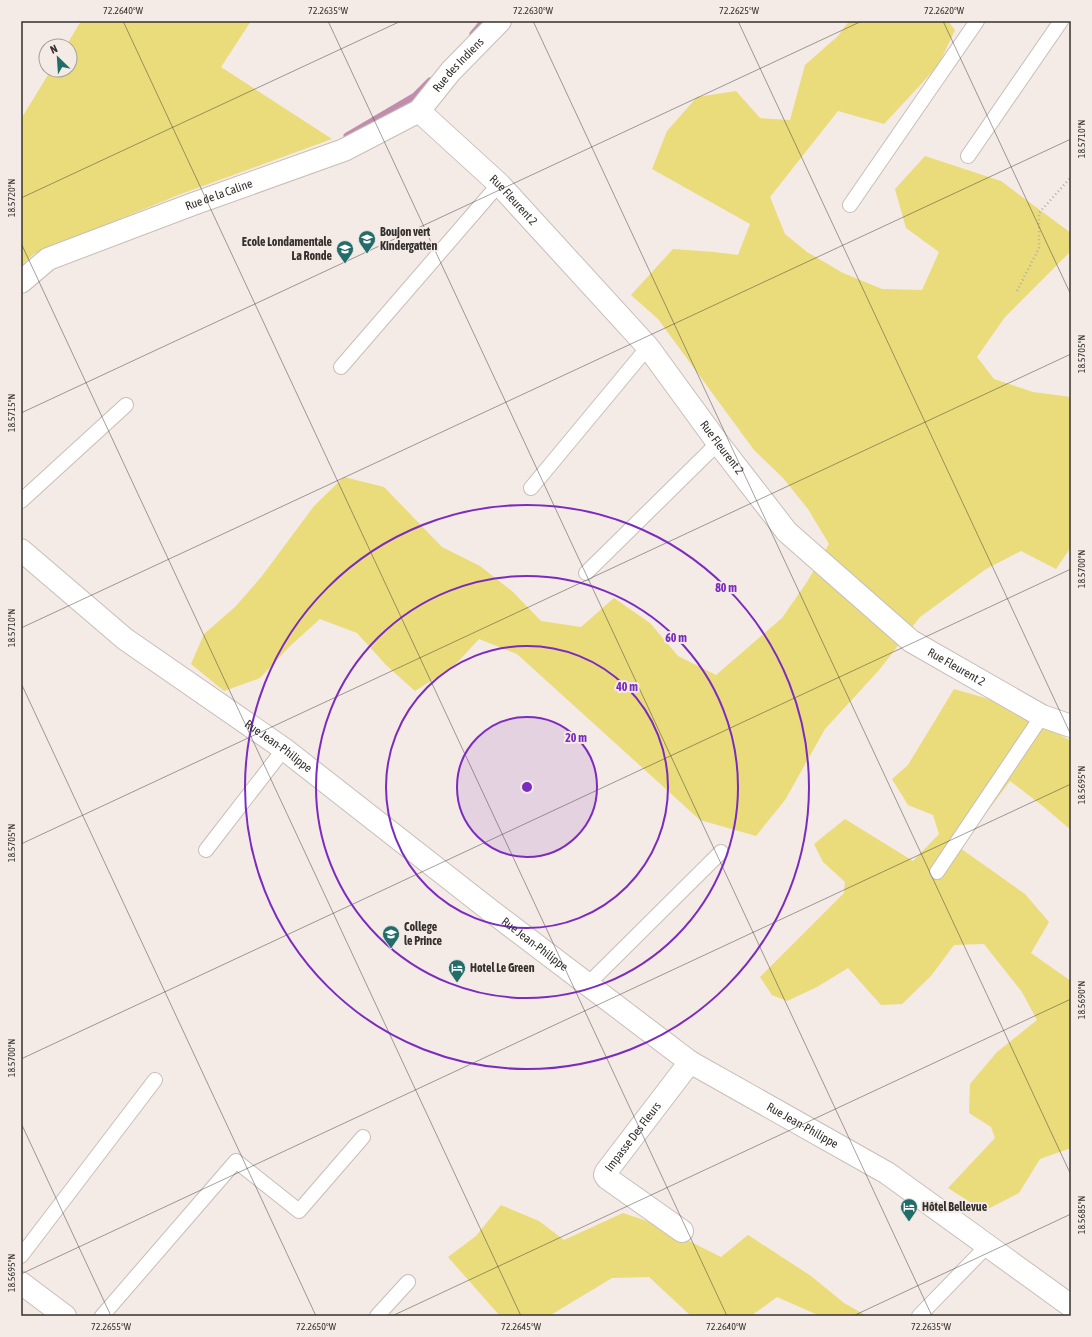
<svg xmlns="http://www.w3.org/2000/svg" width="1092" height="1337" font-family="'Asap Condensed',sans-serif">
<rect width="100%" height="100%" fill="#f4eae6"/>
<!-- green -->
<path fill="#eadc7b" d="M81,21H251L221,67L332,139L181,194L34,254L21,266V119L51,70H70V46H66Z
M849,21H948L955,30L938,66L884,124L838,111L770,197L785,234L807,252L843,273L882,289L922,290L939,252L906,228L895,189L925,156L1001,181L1071,233V251L1005,317L977,357L994,379L1033,392L1071,397V547L1056,569L1021,551L986,569L920,617L880,669L825,729L785,800L756,836L700,820L517,654L479,639L453,667L415,691L386,665L357,633L320,619L289,647L260,678L224,691L191,664L204,634L235,607L262,576L314,506L344,477L384,487L442,547L480,566L512,591L541,621L581,627L614,598L650,623L678,656L716,675L782,618L807,582L829,544L808,509L783,478L754,450L658,319L631,295L673,249L714,252L738,255L750,224L652,169L667,131L697,97L736,91L760,118L790,120L805,65L838,36Z
M954,689L1006,704L1071,741V830L1044,807L1010,781L960,848L1025,894L1049,922L1031,953L1071,981V1148L1040,1159L1019,1193L984,1211L948,1188L995,1138L991,1127L969,1113L970,1084L997,1052L1037,1020L1022,992L984,944L954,945L931,976L902,1004L881,1005L848,968L817,987L787,1001L772,995L760,977L844,893L845,882L823,862L814,844L845,819L913,861L939,834L933,815L908,805L892,779L908,765Z
M501,1205L539,1221L564,1240L623,1213L653,1223L721,1257L748,1235L811,1276L844,1303L867,1316H820L777,1297L751,1316H691L649,1277L612,1278L549,1316H500L448,1257L476,1236Z"/>
<g fill="none" stroke-linecap="round" stroke-linejoin="round">
<!-- stream -->
<path stroke="#c08eac" stroke-width="7" d="M473,34L484,21
M347,136L415,96L430,81"/>
<!-- service casing -->
<g stroke="#c7bdb9" stroke-width="16">
<path id="service" d="M968,156L1061,21
M850,205L977,21
M341,367L499,184
M531,488L648,347
M21,501L126,405
M586,573L718,443
M206,850L284,749
M937,872L1042,716
M588,984L721,852
M21,1256L155,1080
M102,1316L236,1161L299,1211L363,1137
M377,1316L408,1282
M919,1316L988,1245"/>
</g>
<!-- minor casing -->
<g stroke="#c7bdb9" stroke-width="24">
<g id="minor">
<path id="s1" d="M419,111L499,184L648,347L718,443L787,532L911,641L1042,716L1071,726"/>
<path id="s2" d="M21,282L48,259L193,204L344,150L419,111L451,71L500,21"/>
<path id="s3" d="M21,550L125,639L284,749L491,911L690,1062L887,1173L1071,1306"/>
<path id="s4" d="M682,1231L607,1178L605,1175L606,1172L690,1062"/>
<path d="M21,1283L65,1316"/>
</g>
</g>
<!-- path -->
<path stroke="#b6aeab" stroke-width="2.5" stroke-dasharray="1 3" stroke-linecap="butt" d="M1017,291L1039,248V213L1071,177"/>
<!-- service -->
<use href="#service" stroke="#fff" stroke-width="14"/>
<!-- minor -->
<use href="#minor" stroke="#fff" stroke-width="22"/>
</g>
<!-- ticks -->
<path fill="none" stroke="#34302e" stroke-width="1" stroke-opacity="0.45" d="M123,21L727,1316M328,21L932,1316M533,21L1071,1175M738,21L1071,735M943,21L1071,295M21,198L401,21M21,243L521,1316M21,413L862,21M21,628L1071,139M21,683L316,1316M21,844L1071,354M21,1059L1071,569M21,1123L111,1316M21,1274L1071,784M392,1316L1071,999M853,1316L1071,1214"/>
<!-- distance rings -->
<circle cx="527" cy="787" r="70" fill="#7b2cbf" fill-opacity=".12"/>
<g fill="none" stroke="#7b2cbf" stroke-width="2">
<circle cx="527" cy="787" r="70"/>
<circle cx="527" cy="787" r="141"/>
<circle cx="527" cy="787" r="211"/>
<circle cx="527" cy="787" r="282"/>
</g>
<!-- icons -->
<defs>
<g id="school-pin" transform="scale(0.9)"><path d="M0 17L-7.5 6A9.5 9.5 0 1 1 7.5 6Z" fill="#226d6a" stroke="#f4eae6"/><path d="M0-5L7-2L0 1L-7-2ZM-4 1L0 2.5L4 1V4Q0 6-4 4Z" fill="#fff"/></g>
<g id="hotel-pin" transform="scale(0.9)"><path d="M0 17L-7.5 6A9.5 9.5 0 1 1 7.5 6Z" fill="#226d6a" stroke="#f4eae6"/><path d="M-6-4.5h1.5V1H6V5H4.5V3h-9V5H-6ZM-4 0a1.8 1.8 0 1 1 3.6 0ZM.5 0V-2.5h3Q6-2.5 6 0Z" fill="#fff"/></g>
</defs>
<g fill-rule="evenodd">
<use href="#school-pin" x="367" y="239"/>
<use href="#school-pin" x="345" y="249"/>
<use href="#school-pin" x="391" y="934"/>
<use href="#hotel-pin" x="457" y="968"/>
<use href="#hotel-pin" x="909" y="1207"/>
</g>
<g text-anchor="middle" dominant-baseline="central" stroke-width="4" stroke-linejoin="round" paint-order="stroke">
<!-- street labels -->
<g font-size="12" fill="#34302e" stroke="#f4eae6">
<text stroke="none"><textPath href="#s2" startOffset="496">Rue des Indiens</textPath></text>
<text stroke="none"><textPath href="#s2" startOffset="218">Rue de la Caline</textPath></text>
<text stroke="none"><textPath href="#s1" startOffset="130">Rue Fleurent 2</textPath></text>
<text stroke="none"><textPath href="#s1" startOffset="454">Rue Fleurent 2</textPath></text>
<text stroke="none"><textPath href="#s1" startOffset="778">Rue Fleurent 2</textPath></text>
<text stroke="none"><textPath href="#s3" startOffset="324">Rue Jean-Philippe</textPath></text>
<text stroke="none"><textPath href="#s3" startOffset="648">Rue Jean-Philippe</textPath></text>
<text stroke="none"><textPath href="#s3" startOffset="972">Rue Jean-Philippe</textPath></text>
<text stroke="none"><textPath href="#s4" startOffset="143">Impasse Des Fleurs</textPath></text>
</g>
<!-- poi labels -->
<g font-size="12" font-weight="bold" fill="#34302e" stroke="#f4eae6" text-anchor="start">
<text x="380" y="232">Boujon vert<tspan x="380" dy="14">Kindergatten</tspan></text>
<text x="332" y="242" text-anchor="end">Ecole Londamentale<tspan x="332" dy="14">La Ronde</tspan></text>
<text x="404" y="927">College<tspan x="404" dy="14">le Prince</tspan></text>
<text x="470" y="968">Hotel Le Green</text>
<text x="922" y="1207">Hôtel Bellevue</text>
</g>
</g>
<circle cx="527" cy="787" r="6" fill="#7b2cbf" stroke="#f4eae6" stroke-width="2"/>
<g font-size="12" text-anchor="middle" font-weight="bold" fill="#7b2cbf" stroke="#f4eae6" stroke-width="4" stroke-linejoin="round" paint-order="stroke">
<text x="726" y="592">80 m</text>
<text x="676" y="642">60 m</text>
<text x="627" y="691">40 m</text>
<text x="576" y="742">20 m</text>
</g>
<!-- border -->
<rect width="1092" height="1337" fill="none" stroke="#f4eae6" stroke-width="44"/>
<!-- north arrow -->
<g transform="translate(58 58) rotate(335)"><circle r="19" fill="#f4eae6" stroke="#a7a09c"/>
<path d="M0-3L7 15L0 10L-7 15Z" fill="#226d6a"/>
<text y="-6" font-size="11" font-weight="bold" text-anchor="middle" fill="#34302e">N</text>
</g>
<rect x="22" y="22" width="1048" height="1293" fill="none" stroke="#34302e" stroke-width="1.5"/>
<g font-size="10" text-anchor="middle" fill="#34302e">
<text x="123" y="14">72.2640°W</text>
<text x="328" y="14">72.2635°W</text>
<text x="533" y="14">72.2630°W</text>
<text x="739" y="14">72.2625°W</text>
<text x="944" y="14">72.2620°W</text>
<text transform="translate(1081 139) rotate(-90)" y="4">18.5710°N</text>
<text transform="translate(11 198) rotate(-90)" y="4">18.5720°N</text>
<text transform="translate(1081 354) rotate(-90)" y="4">18.5705°N</text>
<text transform="translate(11 413) rotate(-90)" y="4">18.5715°N</text>
<text transform="translate(1081 569) rotate(-90)" y="4">18.5700°N</text>
<text transform="translate(11 628) rotate(-90)" y="4">18.5710°N</text>
<text transform="translate(1081 785) rotate(-90)" y="4">18.5695°N</text>
<text transform="translate(11 843) rotate(-90)" y="4">18.5705°N</text>
<text transform="translate(1081 1000) rotate(-90)" y="4">18.5690°N</text>
<text transform="translate(11 1058) rotate(-90)" y="4">18.5700°N</text>
<text transform="translate(1081 1215) rotate(-90)" y="4">18.5685°N</text>
<text transform="translate(11 1273) rotate(-90)" y="4">18.5695°N</text>
<text x="111" y="1330">72.2655°W</text>
<text x="316" y="1330">72.2650°W</text>
<text x="521" y="1330">72.2645°W</text>
<text x="726" y="1330">72.2640°W</text>
<text x="931" y="1330">72.2635°W</text>
</g>
</svg>
